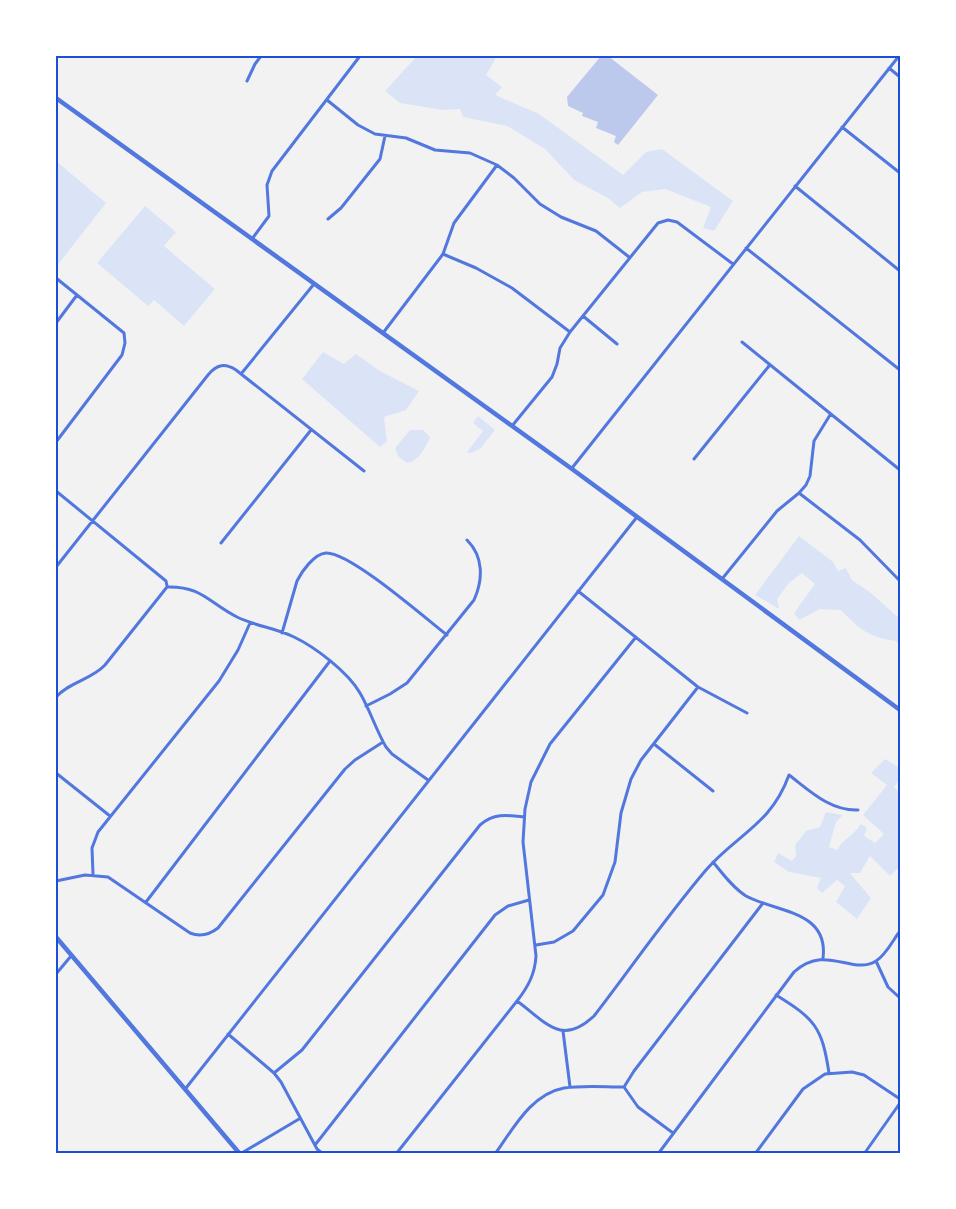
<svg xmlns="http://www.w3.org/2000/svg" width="956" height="1209" font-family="Lato,sans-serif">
<rect width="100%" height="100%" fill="#f2f2f2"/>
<!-- green -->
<path fill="#dbe4f7" d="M417,56H497L486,75L502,87L495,95L539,114L623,175L646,152L662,149L733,201L714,231L703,228L711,207L665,189L642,192L620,208L608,198L574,180L545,149L507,126L463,117L460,109L443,110L400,103L385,91Z
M56,161L106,203L56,267Z
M145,206L176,232L164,246L215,289L184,326L154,300L148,306L97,263Z
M323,352L344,364L356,354L380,371L419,391L406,410L384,417L387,441L380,447L302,379Z
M478,416L495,430L480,449L471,453L467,452L483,431L473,423Z
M410,430H423L430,437C426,447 419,461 407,463L398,456L395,448Z
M799,536L833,562L838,571L846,568L852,580L871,593L900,619V647L896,641C868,637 859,629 841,610L820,609L799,620L794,613L815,584L802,573L789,583L777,599L779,609L755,595Z
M885,759L900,768V779L894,787L900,793V853L898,855L900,866L890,876L870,856L860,873H850L871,898L857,919L836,902L845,886L837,880L822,893L817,888L821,878L789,872L774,862L778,853L792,861L796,856L795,845L806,831L820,827L826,812L843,815L836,822L829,847L837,850C844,838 854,835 861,824L867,828L864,836L875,843L884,834L863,815L887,785L871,773Z"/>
<!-- building -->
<path fill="#bdc9ec" d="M601,56H608L658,95L618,145L614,142L616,136L596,128L598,122L582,116L583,113L568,106L567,97Z"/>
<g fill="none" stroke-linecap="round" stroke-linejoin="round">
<!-- minor -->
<path stroke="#5277de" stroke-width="3" d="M889,68L900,77
M247,81L255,64L261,56
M327,100L358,125L375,134L406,138L435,150L470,153L497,165L514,178L540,204L561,217L596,231L629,257
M842,127L900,173
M795,186L900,271
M328,219L341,208L380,159L385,136
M252,239L269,216L267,185L272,171L360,56
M746,248L900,370
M443,254L476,268L512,288L570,332
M56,278L124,333L125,343L122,355L56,442
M583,316L617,344
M56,323L77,295
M383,333L443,254L454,223L497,165
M742,342L900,470
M241,374L314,284
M512,426L552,377L557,364L560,348L570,332L658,223L668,220L677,222L733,264
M694,459L769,366
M572,468L899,56
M56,491L166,581L167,586
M799,493L860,540L900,581
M221,543L311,430
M56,567L208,375C217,364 225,363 236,370L364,471
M722,579L777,511L799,493L806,485L810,476L814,441L830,415
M167,587C202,586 209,603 237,617C255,626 276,628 294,637C315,647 348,672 360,693C370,710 376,730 386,747L392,754L428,780
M578,591L698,687L747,713
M282,633L297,581C302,571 314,554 326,553C350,552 425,618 447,635
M56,697C69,682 91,680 105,665L167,587
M366,706L390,694L407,683L474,600C483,580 484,557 467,540
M654,744L713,791
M56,773L110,816
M713,862C723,874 733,888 746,896C775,912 829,910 823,958
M93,874L92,848L98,832L219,681L238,650L250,623
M56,881L85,875L108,877L190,933C200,937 209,935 218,928L345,769L355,760L383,742
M146,902L330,661
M536,945L554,942L573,931L603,895L615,862L621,813L631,779L641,760L698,687
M876,961L888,987L900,998
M56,974L71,956
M776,995C815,1019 822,1027 829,1073
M517,1001C546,1022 561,1047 594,1016C631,968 666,917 706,870C737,834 771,825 789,775C810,791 830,811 858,810
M563,1031L570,1087
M228,1034L274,1073L281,1082L317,1149L323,1154
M274,1073L302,1050L480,825C494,813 507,815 524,817
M624,1087L634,1071L763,903
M624,1087L638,1107L673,1133
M186,1088L637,517
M315,1145L495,915L508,906L529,900
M240,1154L299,1119
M396,1154L517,1001C528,987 535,974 536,956L523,842L525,809L531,782L550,744L636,637
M495,1154C513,1129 531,1094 564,1088C583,1085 605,1087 624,1087
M658,1154L794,972C826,943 852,976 876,961C886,955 893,940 900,931
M755,1154L803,1089L825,1074L852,1072L864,1075L900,1099
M864,1154L900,1103"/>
<!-- tertiary -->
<path stroke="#5277de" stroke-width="4.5" d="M56,98L572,469L900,710
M56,937L240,1154"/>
</g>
<!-- border -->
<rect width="956" height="1209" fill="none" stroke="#ffffff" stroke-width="114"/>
<rect x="57" y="57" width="842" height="1095" fill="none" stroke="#1d4ed8" stroke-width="2"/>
</svg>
